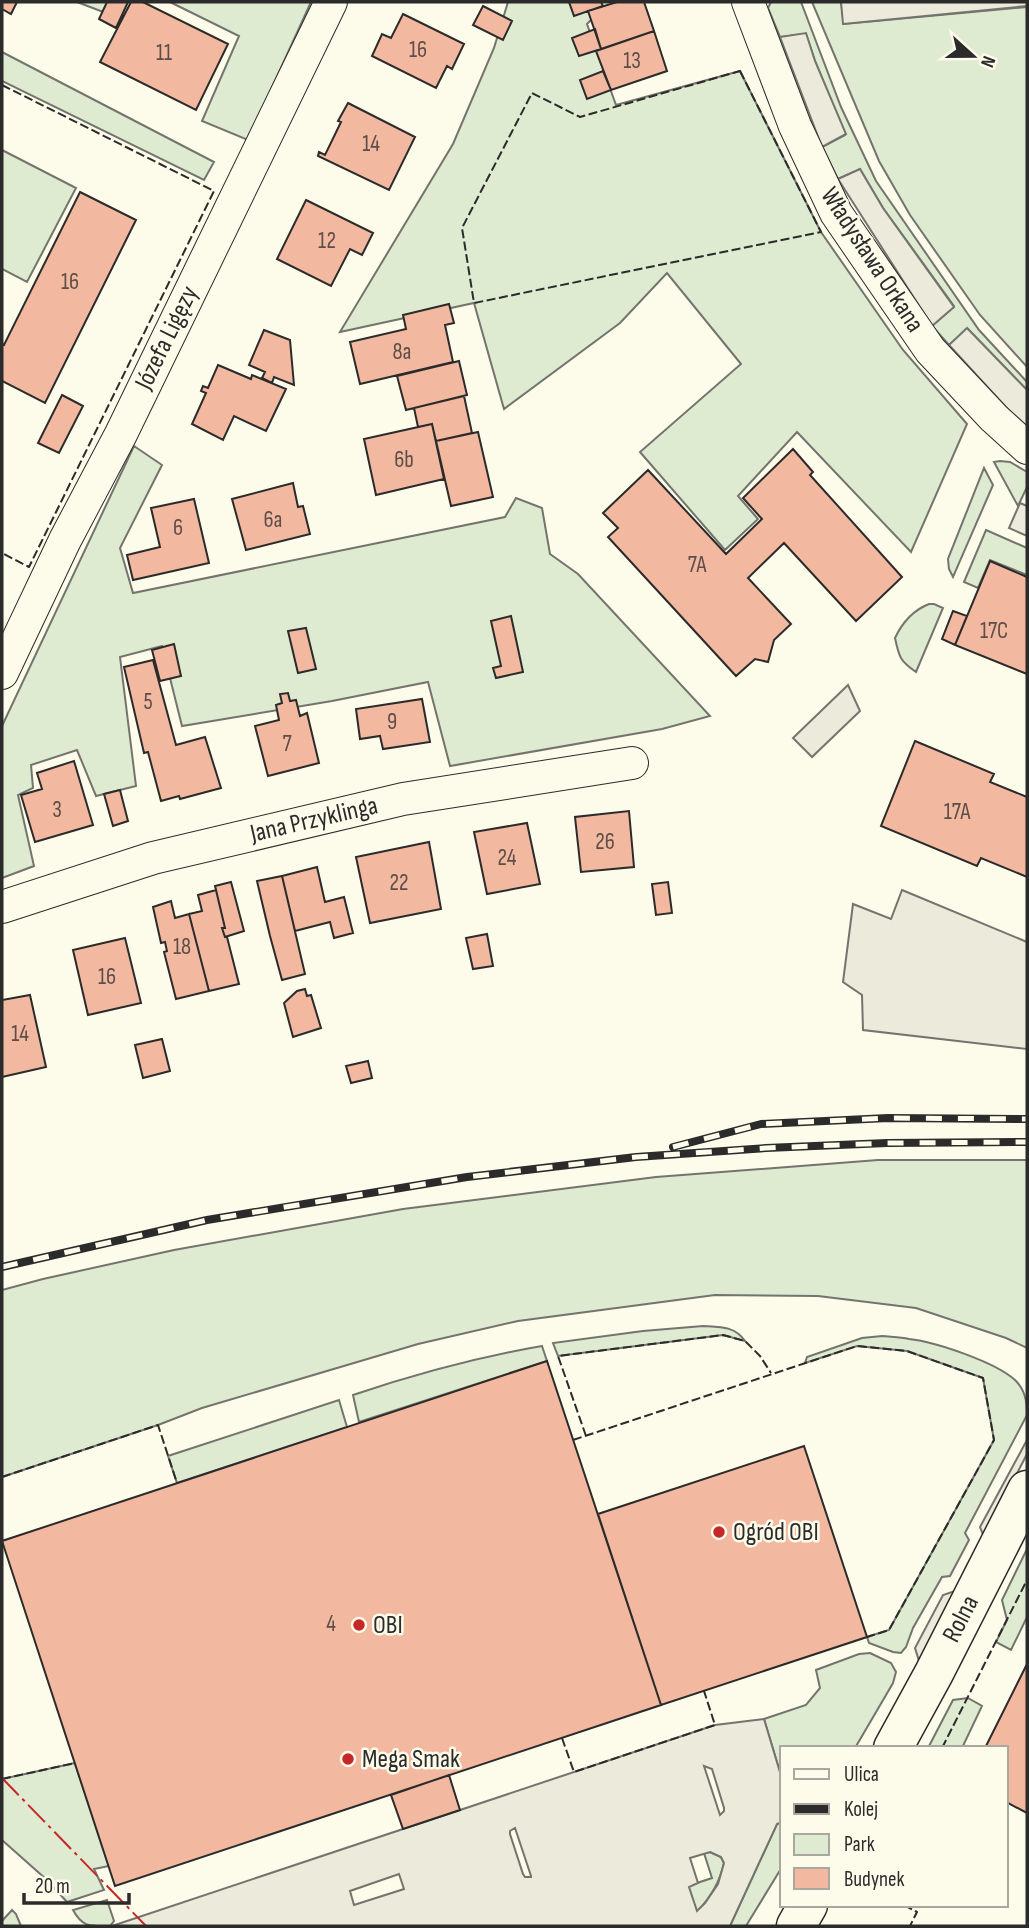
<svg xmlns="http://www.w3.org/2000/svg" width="1029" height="1928" font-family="'Sofia Sans Condensed',sans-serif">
<rect width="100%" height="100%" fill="#fdfbea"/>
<!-- green -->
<path fill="#deebd1" stroke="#74746e" stroke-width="2" d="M77,2H140L127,21Z
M170,2H311L248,140L202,121L239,36Z
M508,2H598L600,11L587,24L616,105L740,71L821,232L903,350L967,424L911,552L797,432L738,496L758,519L725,550L640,452L741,364L667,273L620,323L504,409L474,303L340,332L453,144L494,48Z
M771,2H801L841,107L876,181L979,330L1027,382V390L968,329L949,345L932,326L954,306L883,208L860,169L838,179L822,147L845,135L815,61L806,34L780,37L768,8Z
M812,2H841L844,24L1027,7V367L980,315L910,215L879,161Z
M2,52L214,162L204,180L2,81Z
M2,150L76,188L27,282L2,269Z
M134,446L162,465L120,548L133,593L505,517L516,498L542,508L550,554L578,574L710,716L662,729L450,766L428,682L332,701L182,726L162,646L120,657L136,786L96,796L77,750L31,765L33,788L18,795L34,866L2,878V726Z
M1000,461L1010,462L1027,472V487L1018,506L994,462Z
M984,468L993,485L953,577L949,569L948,559Z
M986,530L1027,548V575L990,560L978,588L964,582Z
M929,604H934L943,608L916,672C900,661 899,657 895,638C902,623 914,610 929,604Z
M878,1160H1027V1348L1006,1338L916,1308L818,1296L715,1295L518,1321L418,1344L202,1408L158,1425L2,1477V1290L43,1279L174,1250L403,1209L656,1177Z
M703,1326C720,1327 735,1326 745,1341L723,1335L558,1356L553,1343L643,1331Z
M882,1336C891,1337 900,1337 909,1339C936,1342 995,1362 1015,1380C1025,1390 1027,1401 1027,1415L965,1533L969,1540L950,1576L942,1577L913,1628L906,1647L901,1653L893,1652L869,1643L867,1637L889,1630L994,1440L983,1378L907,1351L857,1346L805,1363L807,1357L862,1338Z
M542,1346L547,1361L359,1422L353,1395C415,1374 478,1357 542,1346Z
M339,1400L347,1427L177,1483L168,1456Z
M1027,1549V1617L1011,1650L996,1642L1007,1620L1002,1600Z
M870,1653L891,1663L896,1672L893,1683L855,1748H782V1779L764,1719L806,1705L820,1688L816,1670L859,1654Z
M968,1698L982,1706L962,1748H928L953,1700Z
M75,1763L109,1866L94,1869L104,1890L67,1902L47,1880L2,1840V1779Z
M782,1822V1867L746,1926H730L777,1824Z
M710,1852L721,1857L724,1863C720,1882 711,1897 697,1912L688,1886L712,1878L704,1853Z
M107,1900L114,1921L110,1926C90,1926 83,1928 73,1910Z
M12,1910L16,1914L21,1926H2V1921Z"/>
<!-- parking -->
<path fill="#eceadb" stroke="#74746e" stroke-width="2" fill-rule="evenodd" d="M841,2H1027V6L843,24Z
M806,33L815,61L846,134L822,147L780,37Z
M860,169L883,208L954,307L932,326L838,179Z
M967,328L1027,390V430L949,345Z
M1020,503L1027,506V536L1009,528Z
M848,685L860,711L812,757L793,738Z
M902,890L1027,942V1049L863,1030L862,995L843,982L853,904L891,919Z
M1027,1440V1454L984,1537L980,1527Z
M958,1590L920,1664L915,1648L943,1595Z
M764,1719L782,1779V1822L777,1824L730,1926H112L715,1725ZM704,1766L712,1769L724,1808V1811L720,1815ZM515,1828L531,1876V1877H525L523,1874L510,1834V1831ZM710,1852L721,1857L724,1863L718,1884L705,1903L697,1911L689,1887L698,1883L690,1858ZM399,1874L404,1889L354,1905L350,1891Z"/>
<!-- building -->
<path fill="#f2b8a0" stroke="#2b2b2b" stroke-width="2" d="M2,2H17L11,14L2,9Z
M107,2H128L116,28L99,19Z
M131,2H143L228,44L196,110L100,62Z
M569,2H601L603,6L574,16Z
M617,2H644L654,31L601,49L588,11Z
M483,6L512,21L503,40L473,25Z
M403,14L464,44L452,69L447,66L436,88L372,56L382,34L391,38Z
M595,29L601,49L579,56L572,38Z
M654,31L667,71L611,90L596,51Z
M603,71L611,90L587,99L580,80Z
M348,103L415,137L389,190L318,156L319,152L325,155L341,122L338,121Z
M80,192L136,220L45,403L2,381V344L4,345Z
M306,200L373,233L362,255L350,249L331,286L277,259Z
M449,304L454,323L445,325L453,362L360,384L350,342L406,329L403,315Z
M264,330L290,340L294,385L274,377L272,383L262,378L265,372L249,365Z
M459,361L467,395L406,410L397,376Z
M218,365L251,379L252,375L286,389L266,431L234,416L223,440L192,424L206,393L201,391L203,386L208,388Z
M62,395L83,406L59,453L38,443Z
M464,396L472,433L436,441L432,424L418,427L414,408Z
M432,424L444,479L376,495L364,439Z
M478,432L493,497L451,506L436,441Z
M793,449L813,472L810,475L902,577L856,621L784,543L748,578L791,624L774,640L768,662L755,659L736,676L608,537L618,528L603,513L648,470L726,554L762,519L743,498Z
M293,483L298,507L303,506L310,534L246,550L232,499Z
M194,499L209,563L133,580L127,555L160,547L151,508Z
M990,561L1027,577V674L955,645Z
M953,611L967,616L955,645L942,639Z
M511,616L523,672L496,678L493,668L501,666L491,621Z
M306,628L316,669L298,673L288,631Z
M174,644L181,676L160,681L152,650Z
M153,660L176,745L205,737L221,788L180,799L179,796L161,801L148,752L144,753L124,667Z
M288,693L290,701L296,700L300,716L307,713L319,763L268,776L255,726L279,720L276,705L282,703L280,694Z
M422,699L430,742L383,749L380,736L360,739L356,709Z
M915,741L994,774L990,782L1027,797V877L981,858L977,866L881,826Z
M74,761L93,825L35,842L21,795L42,789L37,773Z
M120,790L128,821L113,826L104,794Z
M629,811L634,867L581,872L575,817Z
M527,823L540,884L487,894L474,832Z
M429,842L441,909L370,923L356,857Z
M317,867L325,902L344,897L353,933L334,938L330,922L295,931L282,876Z
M282,876L305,974L282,980L270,936L257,881Z
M231,882L244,931L225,937L222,928H225L215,886Z
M668,882L672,913L656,915L652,884Z
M216,890L225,928H222L225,937H227L239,984L209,991L189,914L202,911L198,895Z
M171,901L175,918L189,914L209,991L176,999L164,952L167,951L165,942L161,943L153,907Z
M487,934L493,966L473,969L466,938Z
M125,938L141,1003L88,1015L73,950Z
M305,989L307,996L311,995L321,1028L293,1037L284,1003L297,991Z
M30,995L46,1067L2,1077V1000Z
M162,1039L170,1071L143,1078L135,1045Z
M368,1061L372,1078L351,1083L346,1066Z
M547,1361L661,1705L115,1886L2,1541Z
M804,1446L867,1637L661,1705L598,1514Z
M1027,1664V1813L1006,1802V1748H985Z
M449,1775L460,1810L403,1829L391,1795Z"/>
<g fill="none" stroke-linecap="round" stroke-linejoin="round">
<!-- street casing -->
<g stroke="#2b2b2b" stroke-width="34">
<path id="street" d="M748,2L795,126L836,213L930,350L994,418L1027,448
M2,673L65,540L121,434L331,2
M2,907L153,858L403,799L632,763"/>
</g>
<!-- secondary casing -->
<g stroke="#2b2b2b" stroke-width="41">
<path id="secondary" d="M893,1748L934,1673L1027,1490
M796,1926L808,1905"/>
</g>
<!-- street -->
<use href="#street" stroke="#fdfbea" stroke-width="32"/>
<!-- secondary -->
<use href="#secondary" stroke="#fdfbea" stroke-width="38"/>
<!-- rail casing -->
<g stroke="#2b2b2b" stroke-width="8">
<path id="rail" d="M673,1147L761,1124L888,1118L1027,1119
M2,1267L207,1220L467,1177L636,1157L766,1148L887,1143L1027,1142"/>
</g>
<!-- rail -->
<use href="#rail" stroke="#fdfbea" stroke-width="5" stroke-dasharray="16" stroke-linecap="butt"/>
<!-- fence -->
<path stroke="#2b2b2b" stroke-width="2" stroke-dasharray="9 3.5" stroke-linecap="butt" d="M740,71L821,232L474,303L462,228L532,93L580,117Z
M2,85L214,191L29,567L2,553
M586,1436L558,1356L723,1335L745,1341L760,1356L771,1373
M573,1440L857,1346L907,1351L983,1378L994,1440L889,1630L867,1637
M2,1477L158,1425L177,1483
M562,1738L574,1772L715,1725L704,1691
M942,1748L1027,1580
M2,1779L75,1763
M904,1905L917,1912L910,1926"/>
<!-- power -->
<path stroke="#c62828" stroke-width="2" stroke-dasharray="24 5 3.5 5" stroke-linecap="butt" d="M2,1778L146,1926"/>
</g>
<!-- markers -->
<g fill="#c62828" stroke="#fdfbea" stroke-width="2.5">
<circle cx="719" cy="1532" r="7"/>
<circle cx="359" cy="1625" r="7"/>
<circle cx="348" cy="1759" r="7"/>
</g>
<g text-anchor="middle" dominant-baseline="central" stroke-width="5" stroke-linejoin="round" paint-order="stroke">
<!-- number labels -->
<g font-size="23" fill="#5d4e48">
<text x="418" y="50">16</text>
<text x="164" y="53">11</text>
<text x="632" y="61">13</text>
<text x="371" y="144">14</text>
<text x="327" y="241">12</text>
<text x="70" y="282">16</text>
<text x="402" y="352">8a</text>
<text x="404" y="460">6b</text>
<text x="273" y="520">6a</text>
<text x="178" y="528">6</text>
<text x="697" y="565">7A</text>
<text x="994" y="631">17C</text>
<text x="148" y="702">5</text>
<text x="392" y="722">9</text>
<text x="287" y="744">7</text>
<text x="57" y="810">3</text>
<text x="957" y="812">17A</text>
<text x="605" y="842">26</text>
<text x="507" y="858">24</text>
<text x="399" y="883">22</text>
<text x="182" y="947">18</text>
<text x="107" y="977">16</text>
<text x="20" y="1034">14</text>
<text x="331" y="1624">4</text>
</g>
<!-- street labels -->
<g font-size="26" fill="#2b2b2b" stroke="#fdfbea">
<text transform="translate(872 260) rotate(57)">Władysława Orkana</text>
<text transform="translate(167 338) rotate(-64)">Józefa Ligęzy</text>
<text transform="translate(314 820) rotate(-13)">Jana Przyklinga</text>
<text transform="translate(961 1619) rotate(-63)">Rolna</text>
</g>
<!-- poi labels -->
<g font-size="26" fill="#2b2b2b" stroke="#fdfbea" text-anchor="start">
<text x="733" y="1532">Ogród OBI</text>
<text x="373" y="1625">OBI</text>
<text x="362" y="1759">Mega Smak</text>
</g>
</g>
<!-- border -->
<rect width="1029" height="1928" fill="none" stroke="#2b2b2b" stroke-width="7"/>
<!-- legend -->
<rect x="780" y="1746" width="228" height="161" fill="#fdfbea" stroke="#a9a89e" stroke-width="2"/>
<rect x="794" y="1769" width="35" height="10" fill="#fdfbea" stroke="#a9a89e" stroke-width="2"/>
<text x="844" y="1781" font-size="21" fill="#2b2b2b">Ulica</text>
<rect x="794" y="1804" width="35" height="10" fill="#2b2b2b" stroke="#a9a89e" stroke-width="2"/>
<text x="844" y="1816" font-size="21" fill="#2b2b2b">Kolej</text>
<rect x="794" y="1834" width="35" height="21" fill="#deebd1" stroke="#a9a89e" stroke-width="2"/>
<text x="844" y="1851" font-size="21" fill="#2b2b2b">Park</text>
<rect x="794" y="1868" width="35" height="21" fill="#f2b8a0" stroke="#a9a89e" stroke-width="2"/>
<text x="844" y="1886" font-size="21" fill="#2b2b2b">Budynek</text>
<!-- north arrow -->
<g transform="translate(973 56) rotate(111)" stroke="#fdfbea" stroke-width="5" paint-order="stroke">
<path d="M0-5L12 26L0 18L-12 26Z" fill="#2b2b2b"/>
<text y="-10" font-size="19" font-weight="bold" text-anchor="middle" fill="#2b2b2b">N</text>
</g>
<!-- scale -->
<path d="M24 1893v10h105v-10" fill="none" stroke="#2b2b2b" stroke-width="3.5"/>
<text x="35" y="1893" font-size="21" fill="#2b2b2b" stroke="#fdfbea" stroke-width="5" paint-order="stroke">20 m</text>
</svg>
